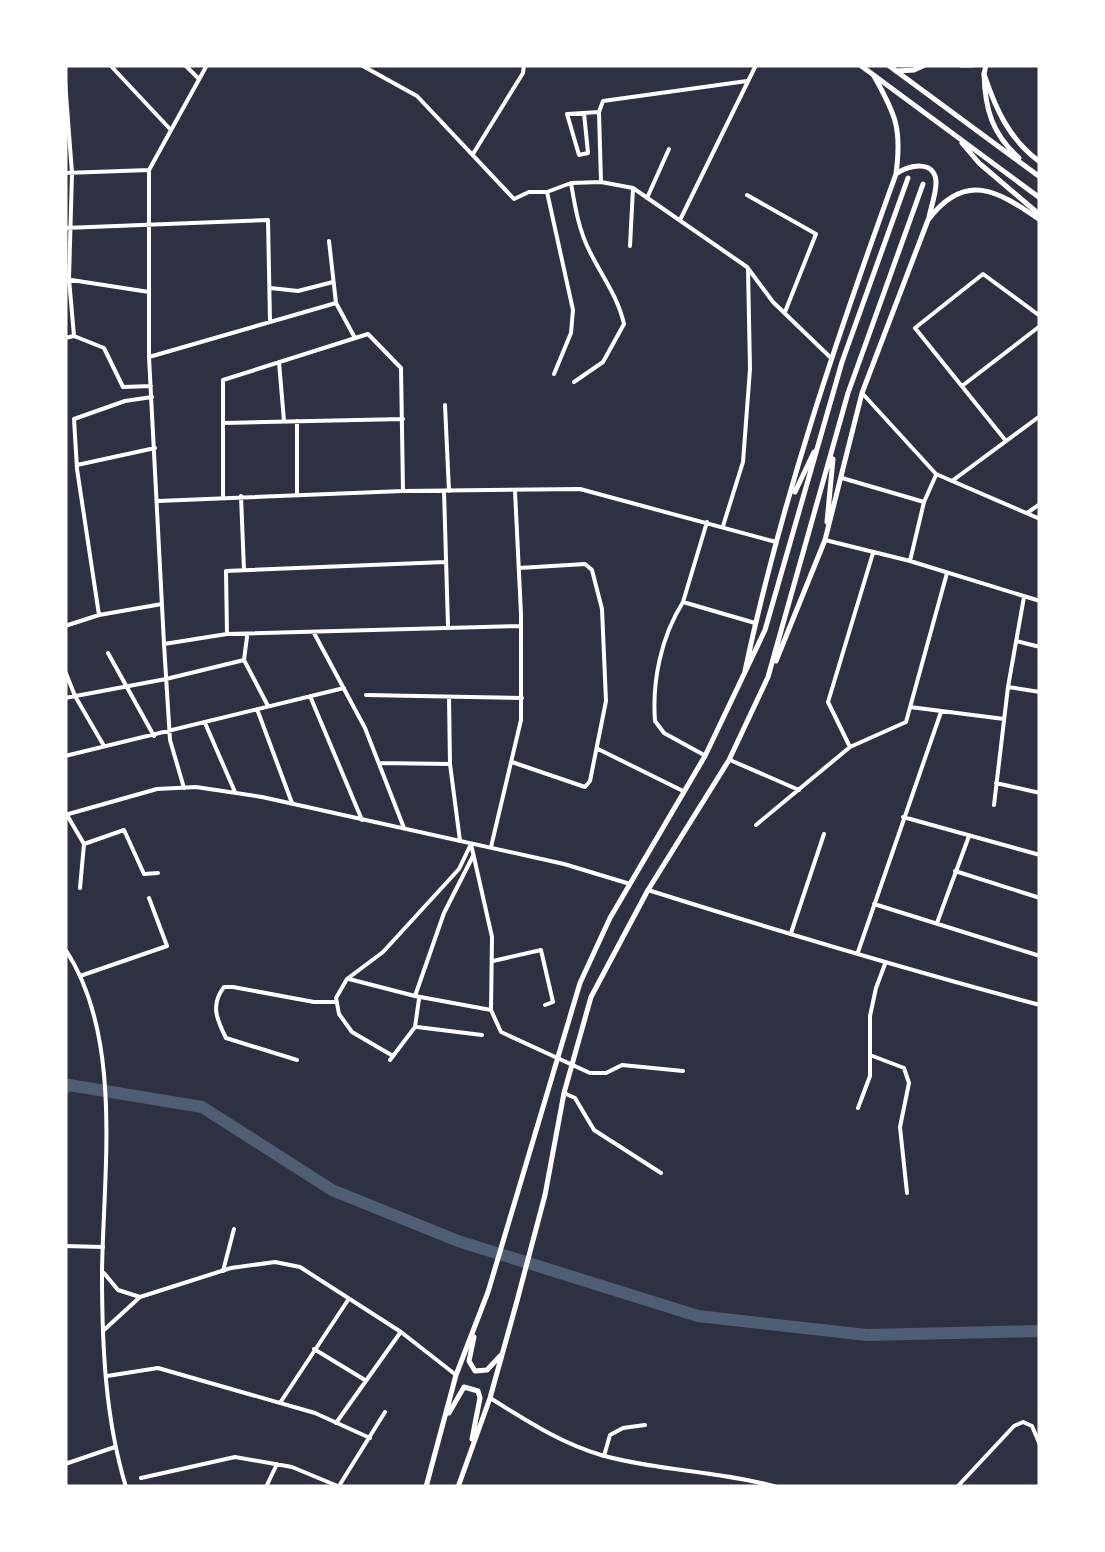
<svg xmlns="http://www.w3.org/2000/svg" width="1105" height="1552" font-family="Arial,sans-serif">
<rect width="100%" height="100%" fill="#2d3142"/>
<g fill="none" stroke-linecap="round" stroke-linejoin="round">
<!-- river -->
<path stroke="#4f5d75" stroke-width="12" d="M65,1088L69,1085L202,1107L332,1190L458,1241L698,1316L867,1335L1040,1331"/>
<!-- minor -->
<path stroke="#fff" stroke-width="4" d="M110,65L170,129
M185,65L199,79
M361,65L417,96L514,199L529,192H547L571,183L601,182L633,188L747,267L773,302L830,357
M65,81L72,173L69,279L74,336
M599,112L601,182
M584,113L588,153L579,155L567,114L599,112L603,101L747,81
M473,154L523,73L524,65
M65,173L149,170
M571,183C575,207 579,231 590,252C602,276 618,297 624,324L603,362L574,382
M547,192L573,310L571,333L554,374
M747,195L816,234L785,312
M647,198L669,149
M680,220L756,65
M65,228L268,220L270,321
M329,241L336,303L355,338
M630,246L633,188
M65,279L149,292
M270,288L298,291L333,282
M65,338L74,336L104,348L123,387L151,386
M149,357L336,303
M279,362L284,421
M962,386L1040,326
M862,393L936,474L1040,519
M445,405L449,491
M223,423L403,419
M1006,441L915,328L983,274L1040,316
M77,465L155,448
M842,478L924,502
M952,481L1040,416
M444,491L448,626
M297,494V421
M241,496L244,570
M223,497V380L368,334L401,368L403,491
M158,501L403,491L580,489L776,542
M1027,513L1040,504
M723,526L743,462L750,369L748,269
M825,540L910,561L1040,601
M910,561L924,502L936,475
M683,602L707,522
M99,615L77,469L74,419L125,401L152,397
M65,626L99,615L162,604
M314,633L365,728L404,828
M227,634L226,571L445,562
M247,637L244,660L268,706
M1016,641L1040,647
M164,644L227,634L521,626
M108,653L154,736
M65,671L75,696L104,746
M1008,687L1040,692
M366,695L522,698
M310,696L362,820
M449,697L450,764L460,841
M65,698L166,679L244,660
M910,707L1004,719
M257,709L292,803
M205,723L235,792
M850,747L828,702L873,553
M598,749L683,791
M704,755L664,733L655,721C652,681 661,637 683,602L755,623
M65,756L344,688
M730,760L799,790
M512,762L585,787L590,781L606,701L602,609L592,570L585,564L519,568
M379,763L450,764
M996,783L1040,793
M184,788L170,740L164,644L149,357V170L207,65
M994,805L1008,687L1024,597
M67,815L84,844L80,888
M903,817L1040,855
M756,825L850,747L906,722L947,573
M84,844L124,830L144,874L158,873
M471,844L492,937L491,1010L501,1032L590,1073H606L622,1065L683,1071
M491,847L521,720V614L515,491
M955,871L1040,898
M874,904L1040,956
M937,923L969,836
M791,933L824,834
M858,952L941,712
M493,961L541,950L553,1002L545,1005
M80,976L167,946L149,898
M349,979L415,996L491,1010
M415,996L444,913L473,856
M417,1027L482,1035
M870,1055L904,1068L909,1083L900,1127L907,1193
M393,1056L352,1032L339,1014L336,998L347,979L383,952L459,869L471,844
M297,1060L226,1038C217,1020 210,1005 224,987H233L314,1002H337
M390,1060L415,1027L419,999
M564,1093L575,1098L594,1130L661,1173
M858,1108L870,1076V1016L876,988L885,964
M65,1246L103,1247
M223,1271L234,1229
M314,1349L365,1380
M107,1376L158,1368L315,1413L370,1438
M280,1403L348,1300
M336,1423L400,1333
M604,1456L610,1435L623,1428L645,1425
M65,1464L115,1447
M141,1478L235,1457L292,1467L340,1487
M339,1486L385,1412
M266,1487L277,1464
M957,1487L1014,1426L1023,1422L1032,1426L1040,1445"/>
<!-- tertiary -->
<path stroke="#fff" stroke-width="4" d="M65,815L157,789L196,787L262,797L564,864L630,884
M648,890C778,931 908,970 1040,1005
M65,949C124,1037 103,1173 102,1273C102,1345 105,1418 126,1487
M104,1273L118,1290L140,1297
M104,1330L140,1297L231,1268L275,1262L300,1267L401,1332L456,1375
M490,1398C526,1420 560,1443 601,1455C658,1471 720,1471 777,1487"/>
<!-- primary -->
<path stroke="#fff" stroke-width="5" d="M961,65H972
M986,65L984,74C996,110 1009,139 1040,162
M896,71L914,70L925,65
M896,174C908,165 936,159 936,183C936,194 931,207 929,217
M795,492L814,452
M827,522L833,459
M776,661L825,540L862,393L928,220C965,171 997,190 1040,220
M745,671C781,502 837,337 896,174C902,129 896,115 874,76
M474,1337L469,1361L475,1371L487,1370L501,1355
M449,1413L464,1387L478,1391L480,1398L472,1439
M426,1487L456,1375L488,1292L580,983L610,918L705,756L765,630L842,362L908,178
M458,1487L490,1398L517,1301L545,1195L564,1093L591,997L648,890L729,760L768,677L848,393L923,184"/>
<!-- trunk -->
<path stroke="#fff" stroke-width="5" d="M860,65L1040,198
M888,65L1040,177
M984,74C985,109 992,134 1019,158
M962,143L979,163L1040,215"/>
</g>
<!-- border -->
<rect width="1105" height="1552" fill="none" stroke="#ffffff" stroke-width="135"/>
</svg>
